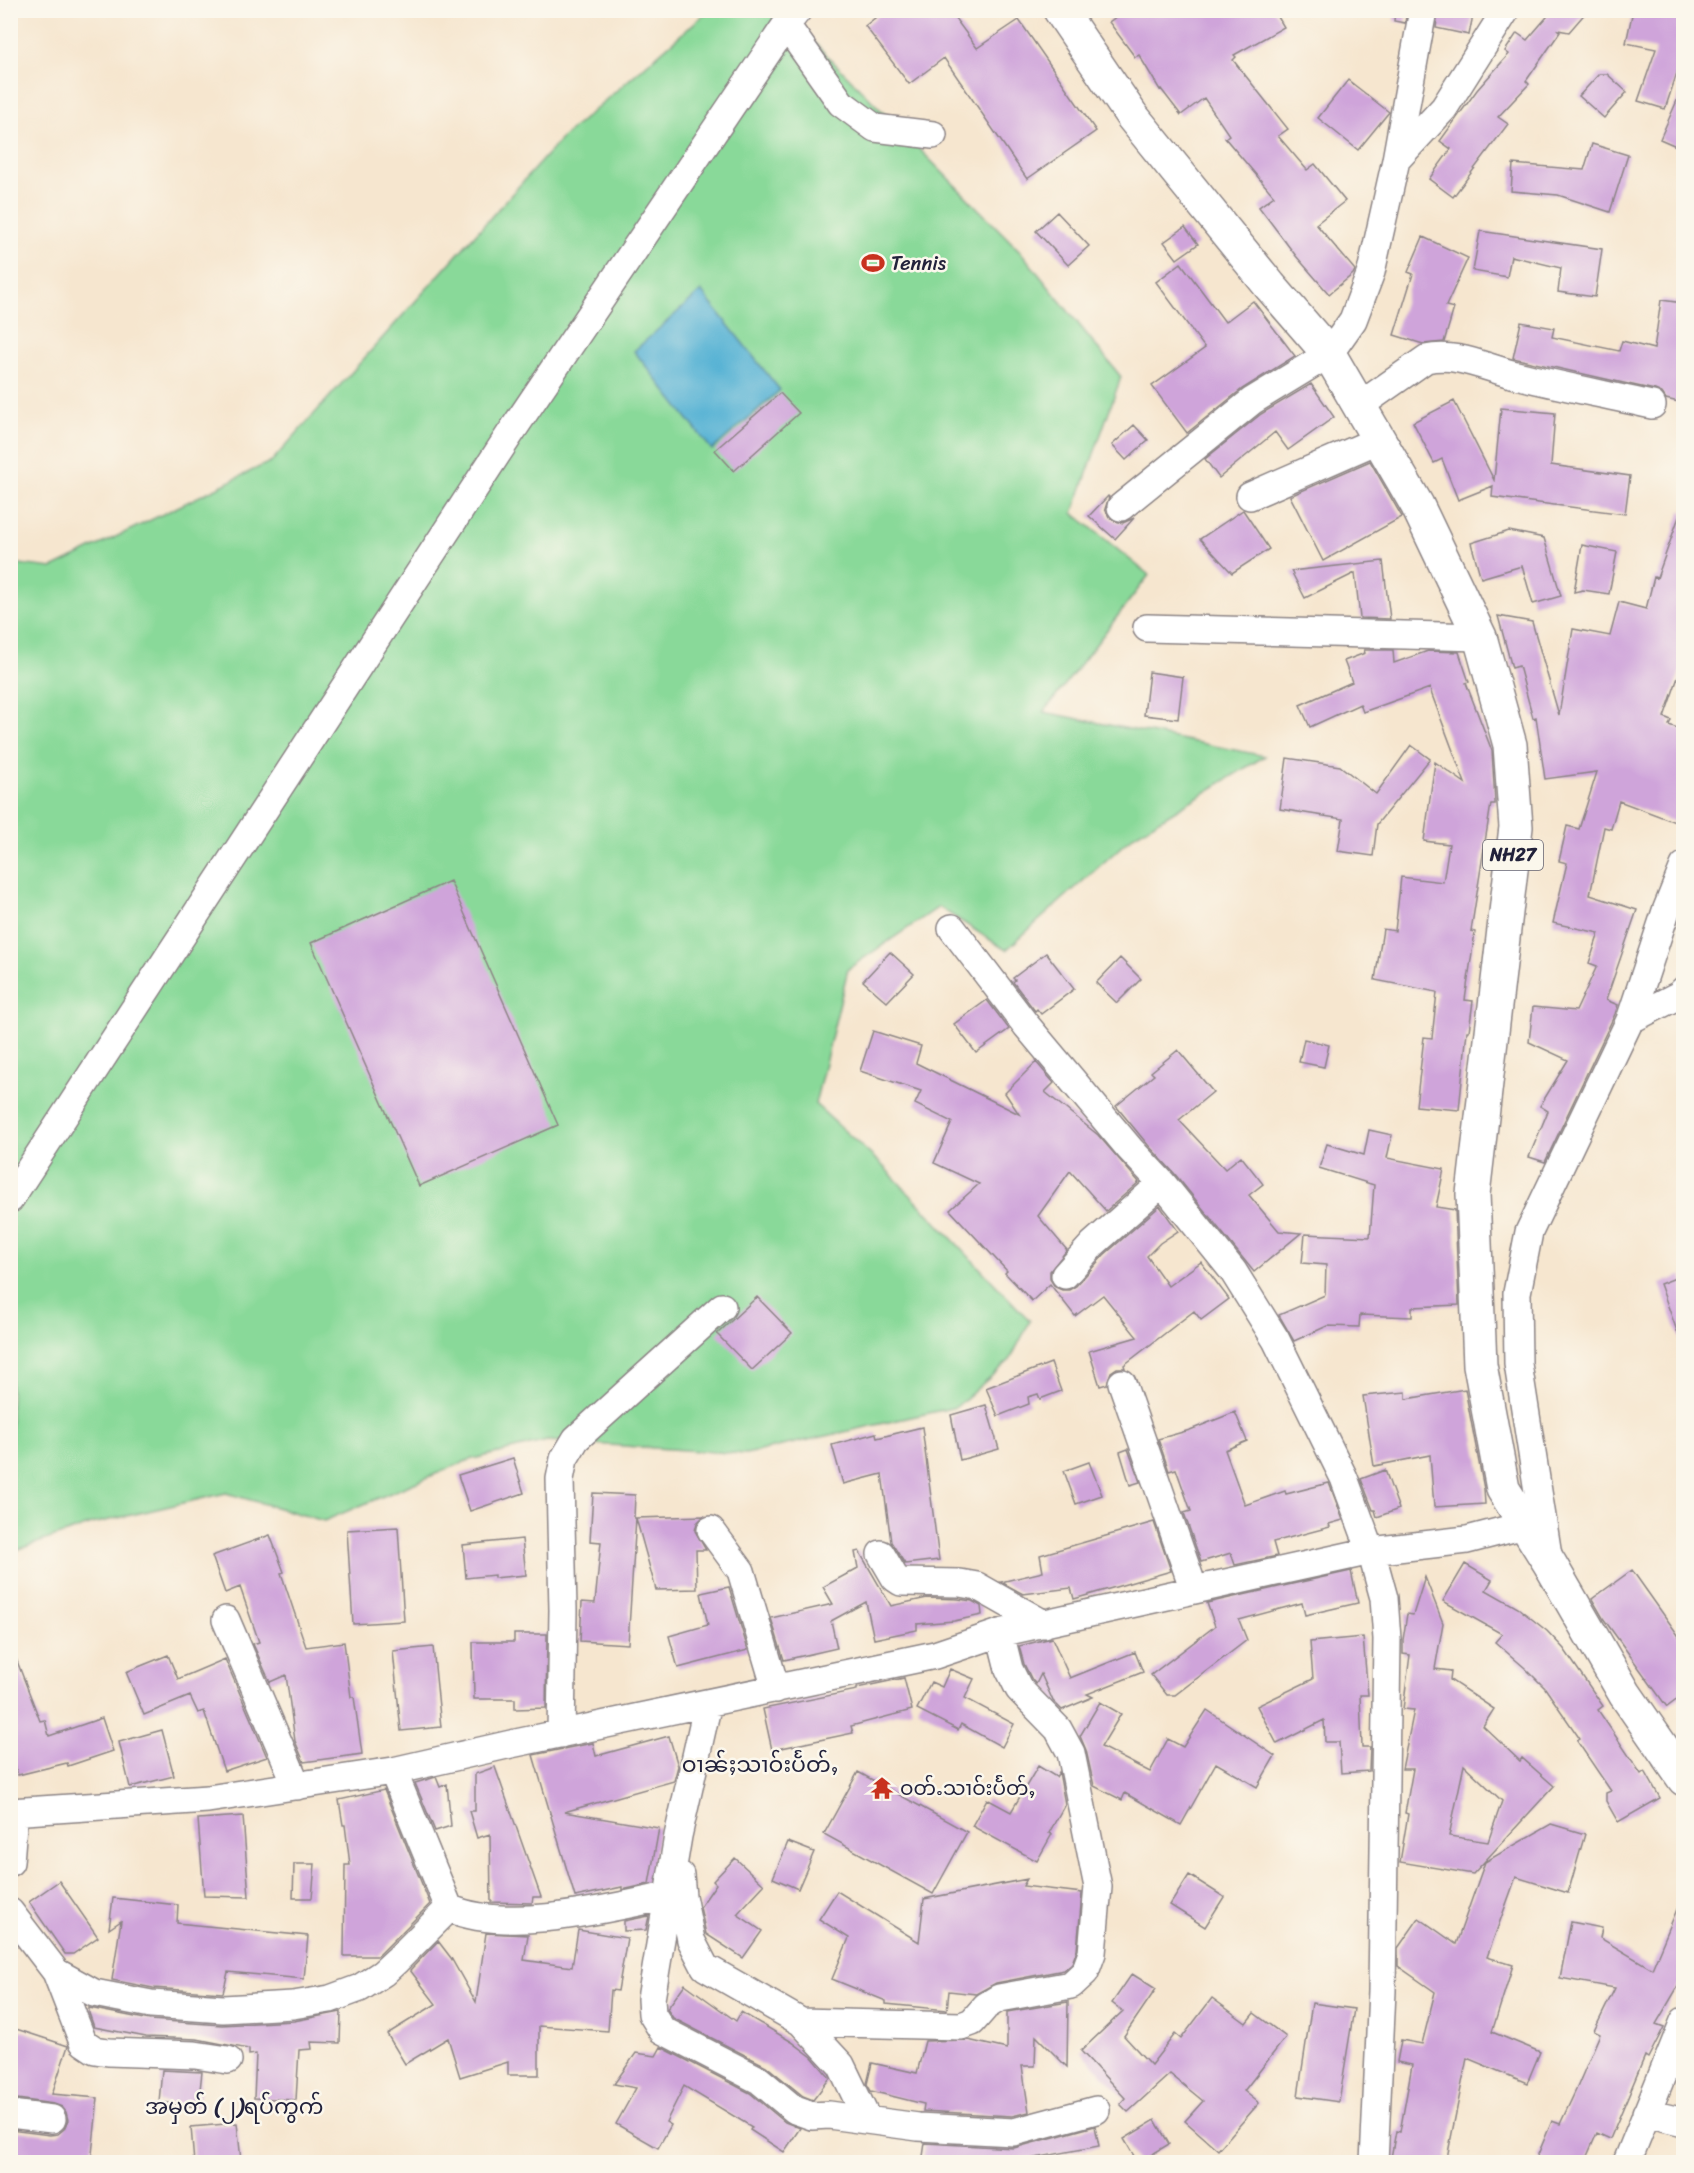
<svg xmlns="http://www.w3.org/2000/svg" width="1694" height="2173" font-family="Sriracha,'Noto Sans Myanmar',sans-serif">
<rect width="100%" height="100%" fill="#fbf7ec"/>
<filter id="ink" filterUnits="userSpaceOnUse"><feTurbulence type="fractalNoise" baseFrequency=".0167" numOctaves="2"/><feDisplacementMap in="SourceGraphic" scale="12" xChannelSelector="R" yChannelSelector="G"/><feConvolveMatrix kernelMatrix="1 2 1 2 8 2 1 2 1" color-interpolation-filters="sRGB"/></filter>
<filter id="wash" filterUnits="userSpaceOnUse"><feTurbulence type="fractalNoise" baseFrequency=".008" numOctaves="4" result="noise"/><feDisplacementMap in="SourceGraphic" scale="24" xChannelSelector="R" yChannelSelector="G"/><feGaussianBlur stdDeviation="1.35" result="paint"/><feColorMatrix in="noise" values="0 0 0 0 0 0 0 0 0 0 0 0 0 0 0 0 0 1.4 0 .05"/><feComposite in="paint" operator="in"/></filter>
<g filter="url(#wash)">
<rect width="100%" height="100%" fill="#f6e6cf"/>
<!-- green -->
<path fill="#89d999" stroke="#567e6a" stroke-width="1.5" d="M708,11H796L797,25L1020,251L1121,377L1073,513L1149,575L1044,712L1265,756L1133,836L1006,950L939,907L848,969L815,1104L882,1165L1030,1321L1010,1360L956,1407L746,1454L547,1441L469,1460L324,1521L226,1493L92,1524L11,1552V563L52,568L272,461L562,138Z"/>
<!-- water -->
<path fill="#56b2d4" stroke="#3c6a88" stroke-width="1.5" d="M701,291L780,390L712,450L634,351Z"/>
<g id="blocks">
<!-- building -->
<path fill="#cfa4da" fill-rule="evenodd" d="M885,10H949L977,48L1019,20L1096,131L1027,179L944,58L909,84L865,26Z
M1126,10H1274L1284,27L1234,55L1236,57L1233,60L1288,129L1278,136L1307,170L1315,164L1345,201L1316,224L1355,270L1353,274L1329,294L1296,256L1259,207L1274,196L1225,138L1229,135L1204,98L1181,115L1161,89L1160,90L1139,55L1135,57L1109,22Z
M1395,10H1407L1405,23L1394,21Z
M1438,10H1474L1469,35L1436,28Z
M1553,10H1588L1569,32L1558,30L1560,32L1526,81L1529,84L1498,117L1508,124L1453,197L1429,179L1451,149L1440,141L1477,90L1509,54L1505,51L1517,33L1527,40Z
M1633,10H1683V68L1679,67L1665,109L1638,101L1656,49L1626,43Z
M1599,74H1607L1627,92L1604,118L1579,96Z
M1348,80L1389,112L1358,150L1318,118Z
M1683,87V149L1660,139Z
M1592,144L1628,155L1610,212L1558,195L1511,191L1513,164L1584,170Z
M1057,212L1089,246L1068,265L1036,231Z
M1185,227L1198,244L1177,259L1164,242Z
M1480,231L1602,249L1595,297L1558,292L1561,268L1511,256L1507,277L1473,271Z
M1423,237L1468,258L1446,306L1454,308L1444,342L1423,344L1394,335L1413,274L1408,272Z
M1181,263L1225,322L1253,301L1295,356L1242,389L1187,433L1152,386L1205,348L1156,282Z
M1661,300L1683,303V403L1666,399L1662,393L1655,390L1513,358L1521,322L1554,328L1552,337L1619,351L1622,341L1654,349Z
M1311,384L1334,417L1288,450L1275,432L1219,478L1205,459L1261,414Z
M780,393L799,413L734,471L715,450Z
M1454,401L1494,480L1501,408L1555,413L1551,465L1630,476L1625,514L1492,497L1493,486L1458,500L1442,459L1434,463L1413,422Z
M1134,425L1148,440L1126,460L1112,445Z
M1370,461L1402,517L1323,561L1290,496Z
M1108,496L1109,497L1105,509L1109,517L1115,521L1123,523L1134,518L1115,539L1089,516Z
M1243,510L1269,549L1232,573L1200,539Z
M1681,511H1683V663L1664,717L1671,720L1669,725L1683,730V825L1619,801L1611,829L1604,827L1590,895L1637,910L1606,1000L1618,1005L1615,1014L1545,1162L1529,1157L1548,1111L1540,1106L1568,1060L1529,1042L1533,1007L1576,1011L1597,966L1589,963L1599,933L1553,923L1567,863L1559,861L1567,826L1579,829L1597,772L1545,779L1536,717L1533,718L1519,666L1512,668L1498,616L1532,622L1559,715L1573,629L1610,636L1619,602L1646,609L1654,577L1657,578Z
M1509,531L1544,538L1561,596L1533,604L1522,566L1481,578L1471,543Z
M1582,545L1617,552L1609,594L1583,590L1574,592Z
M1383,561L1390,619L1360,618L1355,573L1305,598L1291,571Z
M1364,650H1393L1394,663L1428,651L1459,652L1469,682L1466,683L1492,751L1495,802V804H1491L1471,931L1475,932L1465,1000L1473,1001L1469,1031H1467L1459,1110L1416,1106L1424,1037L1432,1038L1437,992L1375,980L1383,929L1395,931L1401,877L1443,882L1449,844L1424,841L1435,762L1465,783L1432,695L1430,688L1363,712L1360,704L1310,727L1300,705L1352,682L1344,661L1365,653Z
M1149,672L1183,677L1178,719L1144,715Z
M1411,745L1430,759L1377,824L1373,856L1338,851L1343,819L1280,809L1287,758L1340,766L1376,794Z
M450,881L558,1125L419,1186L311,943Z
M890,952L914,974L887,1002L863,981Z
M1046,953L1074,989L1041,1014L1037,1009L1035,1011L1013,982L1015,980L1013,978Z
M1120,958L1141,979L1117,1003L1096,983Z
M987,1000L1009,1029L976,1053L954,1024Z
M873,1031L921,1046L916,1063L1019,1114L1005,1093L1036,1062L1054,1083L1045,1092L1098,1135L1139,1182L1106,1211L1070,1171L1038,1216L1067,1250L1050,1271V1279L1055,1287L1062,1290H1069L1076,1286L1104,1255L1160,1206L1178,1231L1160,1243L1147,1256L1168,1286L1201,1262L1229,1299L1201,1320L1194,1311L1124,1365L1125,1368H1117L1111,1372L1107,1384L1100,1386L1089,1351L1137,1337L1103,1295L1075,1316L1050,1284L1032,1301L1005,1273L1007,1271L950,1210L979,1184L934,1163L952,1122L915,1104L921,1091L860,1071Z
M1304,1039L1329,1045L1324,1067L1299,1062Z
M1178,1050L1213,1092L1179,1120L1225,1169L1241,1156L1263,1184L1249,1195L1279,1231L1301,1233L1254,1272L1174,1173L1148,1145L1116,1106L1154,1075L1151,1072Z
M1369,1130L1392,1135L1387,1158L1444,1169L1436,1207L1455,1210L1459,1305L1412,1307V1317L1360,1315L1359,1327L1327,1326L1294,1341L1279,1315L1325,1295L1326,1265L1302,1263L1305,1234L1370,1237L1374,1185L1319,1168L1327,1144L1364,1155Z
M1683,1275V1341L1681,1342L1660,1284Z
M757,1297L792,1333L752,1370L717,1334Z
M1051,1363L1061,1391L1040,1399L1038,1394L1028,1397L1029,1404L998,1416L986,1388Z
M1465,1389L1484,1489L1485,1504L1434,1507L1430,1455L1374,1466L1363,1396L1406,1392V1399Z
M986,1405L999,1449L960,1460L951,1415Z
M1235,1412L1247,1441L1225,1450L1245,1505L1285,1491L1286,1494L1329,1483L1343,1520L1329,1524L1330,1527L1273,1542L1277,1556L1235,1565L1231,1553L1201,1562L1184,1513L1191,1511L1176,1469L1169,1471L1158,1439L1190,1430Z
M922,1427L939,1560L905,1564L891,1542L882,1474L843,1484L832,1445L876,1433L877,1438Z
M1128,1449L1140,1482L1130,1485L1120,1452Z
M513,1458L524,1493L470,1511L458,1475Z
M1089,1462L1102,1495L1076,1504L1064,1471Z
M1385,1470L1399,1509L1377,1517L1375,1510H1373L1361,1479Z
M593,1493L635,1495L634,1518H636L628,1644L580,1641L582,1602L595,1603L601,1542L590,1541Z
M704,1516L697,1523L695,1531L706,1550H696L697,1589L656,1590L636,1518Z
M1154,1522L1171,1571L1074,1599L1071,1588L1023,1594L1001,1582L1043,1572L1040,1555Z
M398,1527L404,1621L353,1624L347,1530Z
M270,1535L284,1572L281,1573L306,1647L344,1642L351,1697H354L362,1754L304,1762L295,1741L286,1675L270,1682L253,1644L259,1642L240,1587L225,1593L212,1556Z
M522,1539L526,1575L494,1578V1575L466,1578L463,1545Z
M859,1551L891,1606L927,1598L958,1599L972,1601L981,1606L982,1615L954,1621L917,1624V1630L874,1639L866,1602L831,1621L837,1648L784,1660L771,1618L833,1604L823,1587L858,1568L855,1552Z
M1465,1564L1492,1580L1486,1590L1518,1608L1547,1631L1564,1649L1603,1706L1598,1710L1641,1774L1645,1771L1660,1798L1618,1822L1606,1801V1793L1611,1791L1577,1741L1580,1739L1545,1688L1525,1668L1495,1642L1502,1634L1443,1601Z
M1632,1570L1683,1642V1695L1667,1707L1603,1618L1592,1599Z
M1351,1571L1358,1603L1305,1615L1302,1603L1239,1620L1247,1640L1175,1695H1167L1151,1675L1215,1626L1207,1603Z
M1425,1577L1443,1623L1435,1669L1451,1671L1450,1680L1494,1709L1483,1726L1520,1761L1522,1758L1554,1786L1473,1874L1400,1862L1408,1814L1405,1813L1413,1769H1402L1414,1710L1403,1709L1410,1655L1403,1654V1640L1407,1614L1413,1615ZM1464,1765L1502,1801L1488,1842L1449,1836Z
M729,1587L748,1650L678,1668L669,1636L708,1625L701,1593Z
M514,1634H547L546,1708L515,1709V1699H474L473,1642H514Z
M1363,1637L1368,1695H1360L1362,1747H1370L1369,1771L1341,1773L1339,1742H1325L1324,1720L1277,1744L1257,1706L1313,1679L1310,1642Z
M1052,1638L1070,1678L1135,1652L1143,1672L1087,1694L1093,1697L1062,1710L1053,1701L1041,1674L1036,1684L1032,1680L1024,1664L1019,1646Z
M433,1647L441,1727L401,1731L393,1651Z
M12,1648L40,1721L45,1720L49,1736L102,1718L113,1751L68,1766L67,1763L18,1775L10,1746V1649Z
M168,1655L178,1679L225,1659L267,1757L224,1771L204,1711L198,1713L190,1696L144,1715L126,1672Z
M950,1669L974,1679L965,1698L1014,1724L1002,1747L961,1724L958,1730L917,1709L931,1682L942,1687Z
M904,1678L912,1710L851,1726L853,1733L772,1750L763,1709L857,1690V1688Z
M1100,1702L1121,1714L1101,1747L1150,1772L1168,1739L1183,1747L1207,1710L1275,1756L1257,1787L1216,1763L1181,1825L1125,1793L1122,1800L1094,1786L1086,1750L1080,1736Z
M162,1730L174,1776L130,1787L119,1742Z
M669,1736L678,1766L674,1781L564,1812L659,1828L649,1884L622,1890V1887L575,1897L533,1755L593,1743L596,1756Z
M1038,1766L1056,1777L1059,1772L1065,1804L1049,1833L1052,1834L1037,1861L972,1826L987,1799L1011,1812Z
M495,1767L541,1897H533L532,1903L491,1902L490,1834L477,1838L469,1811H475V1774Z
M858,1772L967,1832L933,1894L824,1834Z
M436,1777L440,1787L447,1784L451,1826L435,1831L415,1783Z
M384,1790L430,1904L378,1956H344L345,1865H350L345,1825H343L339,1800Z
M243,1816L249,1897L204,1896L198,1819Z
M1551,1824L1585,1834L1568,1893L1516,1877L1487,1957L1513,1965L1492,2032L1540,2052L1527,2083L1467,2058L1446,2163H1390L1396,2131L1400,2132L1412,2065L1397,2062L1401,2040L1422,2044L1435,1992L1398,1966V1948L1419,1918L1456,1944L1485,1862Z
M788,1842L814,1852L798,1889L773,1878Z
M735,1858L764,1885L737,1914L762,1931L743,1958L706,1934L700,1907L716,1884L713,1881Z
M294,1864H315L312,1898H293Z
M1189,1875L1224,1897L1205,1927L1170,1905Z
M1027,1879L1023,1886L1082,1893L1077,1950L1072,1963L1064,1970L996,1983L976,1994L949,1991L947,2010L886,2004V2001L832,1979L849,1938L819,1919L837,1891L919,1942L924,1899Z
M59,1881L98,1937L73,1954H65L29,1902Z
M1683,1895V1978L1656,2024L1664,2027L1648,2058L1645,2056L1610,2139L1597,2133L1584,2163H1549L1537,2157L1552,2121L1560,2124L1576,2090L1600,2034L1594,2031L1615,1988L1560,1978L1571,1922L1602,1928L1600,1938L1652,1969Z
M113,1898L178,1905L177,1923L308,1936L304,1979L228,1972L223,1993L153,1988L112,1980L121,1921L109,1929Z
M649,1916L646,1930L624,1931V1921Z
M578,1930L627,1938L618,1991L611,1990L608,2031L539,2026V2075H508V2062L460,2077L448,2038L405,2064L387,2034L436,2004L410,1970L438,1941L451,1958L476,2002L486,1933L528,1935L524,1960L572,1967Z
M1132,1974L1156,1989L1124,2036L1151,2065L1175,2034L1181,2039L1212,1998L1246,2023L1254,2013L1286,2037L1244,2091L1259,2103L1218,2150L1185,2121L1203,2101L1170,2074L1128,2112L1120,2104L1125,2098L1081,2051L1123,2011L1112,2003Z
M685,1984L736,2021L741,2012L792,2042L812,2057L830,2078L813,2100L803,2096L766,2066L673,2018L667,2009Z
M1068,2002L1067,2067L1036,2036L1035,2066H1022L1029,2112L1012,2116L923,2111L924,2104L871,2091L867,2084L872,2063L917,2073L925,2041L968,2040L1007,2049V2012Z
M1312,2003L1354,2009L1339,2102L1298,2096Z
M89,2008L150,2020L222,2025L294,2021L341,2012L340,2043L311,2042L312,2049L299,2050L296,2100L254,2098L256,2054L249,2055V2049L197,2039L146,2037L94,2027L89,2013Z
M10,2027L68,2046L52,2094L98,2098L91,2163H40L10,2155V2130L50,2135L58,2134L64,2129L68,2120L66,2112L62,2107L54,2104L10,2098Z
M661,2047L750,2093L785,2122L800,2128L784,2152L750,2130L752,2127L684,2086L666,2122L671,2125L658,2148L616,2124L636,2088L614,2084L636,2053L656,2056Z
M162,2070L202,2072L198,2107L159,2102Z
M1155,2120L1169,2144L1138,2163L1124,2139Z
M237,2123L241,2160L194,2163L191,2127Z
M1095,2126L1099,2146L1024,2160V2163H922L925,2143L1014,2148Z"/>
</g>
</g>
<g filter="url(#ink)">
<use href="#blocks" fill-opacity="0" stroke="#8c8485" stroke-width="1.5"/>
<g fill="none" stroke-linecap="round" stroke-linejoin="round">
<!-- minor casing -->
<g stroke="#8c8485" stroke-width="30">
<path id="minor" d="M786,25L841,103L875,128L933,135
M1396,160L1444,108L1506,10
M1359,406L1426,359C1457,352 1486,368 1516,375C1561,386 1607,395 1652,405
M1250,496L1378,440
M1121,507L1252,401L1329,354L1353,320L1371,272L1396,160L1423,10
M1147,628L1480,637
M952,928L1026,1025L1130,1149L1162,1183L1233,1271L1276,1340L1344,1478L1371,1551L1384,1598L1387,1639L1382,1991L1374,2162
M1630,1020L1679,995L1684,990
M10,1199L510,434L786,25L798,10
M1065,1275L1093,1244L1162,1183
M1122,1383L1194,1590
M711,1530L741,1571L776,1689
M881,1554L895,1578L901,1582L960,1583L977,1586L1044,1624
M1548,1555L1518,1364L1517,1293L1529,1232L1630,1020L1666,911L1684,866
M226,1620L297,1786
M708,1703L678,1836L651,1999L652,2014L662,2030L759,2080L795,2110L812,2116L829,2115L918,2127L1014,2132L1096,2110
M561,1734L563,1610L560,1479L564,1459L576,1439L722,1307
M393,1771L449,1908C507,1934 606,1909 667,1896
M10,1812L208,1799L393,1771L511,1744L935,1655L1000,1633L1194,1590L1371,1551L1467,1540L1525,1525
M10,1862L14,1812
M680,1875L682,1896L691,1940L705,1967L801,2022L841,2065L867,2119
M10,1912L56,1972L94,1993L151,2004L223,2009L293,2005L330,1999L360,1988L383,1973L397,1960L449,1908
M56,1972L83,2042L95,2050L108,2052L195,2055L228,2060
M801,2022L961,2026L972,2022L986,2006L999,1998L1071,1985L1085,1972L1092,1953L1098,1887L1071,1753L1058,1729L1019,1689L1009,1669L1000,1633
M1646,2113L1684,2122
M10,2114L52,2119
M1627,2162L1684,2021"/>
</g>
<!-- highway casing -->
<g stroke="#8c8485" stroke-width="36">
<path id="highway" d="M1060,10L1132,116L1270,286L1329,354L1417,505L1480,637L1510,745L1516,827L1473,1194L1480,1365L1503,1489L1550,1564L1625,1694L1684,1779"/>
</g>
<!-- minor -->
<use href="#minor" stroke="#fff" stroke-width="27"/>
<!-- highway -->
<use href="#highway" stroke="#fff" stroke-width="33"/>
</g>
</g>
<!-- icons -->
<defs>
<g id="stadium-bare" transform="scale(1.8)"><path d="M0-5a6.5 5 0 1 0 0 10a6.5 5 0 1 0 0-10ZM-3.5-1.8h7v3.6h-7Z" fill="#c8321e" stroke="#fbf7ec" stroke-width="2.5" paint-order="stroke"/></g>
<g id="temple-bare" transform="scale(1.8)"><path d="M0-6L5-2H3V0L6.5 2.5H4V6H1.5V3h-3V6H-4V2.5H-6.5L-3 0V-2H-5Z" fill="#c8321e" stroke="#fbf7ec" stroke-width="2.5" paint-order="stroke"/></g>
</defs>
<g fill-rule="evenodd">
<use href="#stadium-bare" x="873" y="263"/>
<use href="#temple-bare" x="882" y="1788"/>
</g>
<g text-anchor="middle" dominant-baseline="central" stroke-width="5" stroke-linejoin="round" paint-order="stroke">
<!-- shield labels -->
<rect fill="#fbf7ec" stroke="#636270" stroke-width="1.5" x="1483" y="840" width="60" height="30" rx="4.5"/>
<g font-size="18" font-weight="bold" fill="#22223b">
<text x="1513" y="855">NH27</text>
</g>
<!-- poi labels -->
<g font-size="20" fill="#22223b" stroke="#fbf7ec" text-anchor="start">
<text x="891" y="263">Tennis</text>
<text x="900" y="1788">ဝတ်ႉသၢဝ်းပႅတ်ႇ</text>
</g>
<!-- quarter labels -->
<g font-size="22" fill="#22223b" stroke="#fbf7ec">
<text x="760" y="1764">ဝၢၼ်ႈသၢဝ်းပႅတ်ႇ</text>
<text x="234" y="2106">အမှတ် (၂)ရပ်ကွက်</text>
</g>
</g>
<!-- margin -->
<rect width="1694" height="2173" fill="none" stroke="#fbf7ec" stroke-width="36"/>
</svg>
